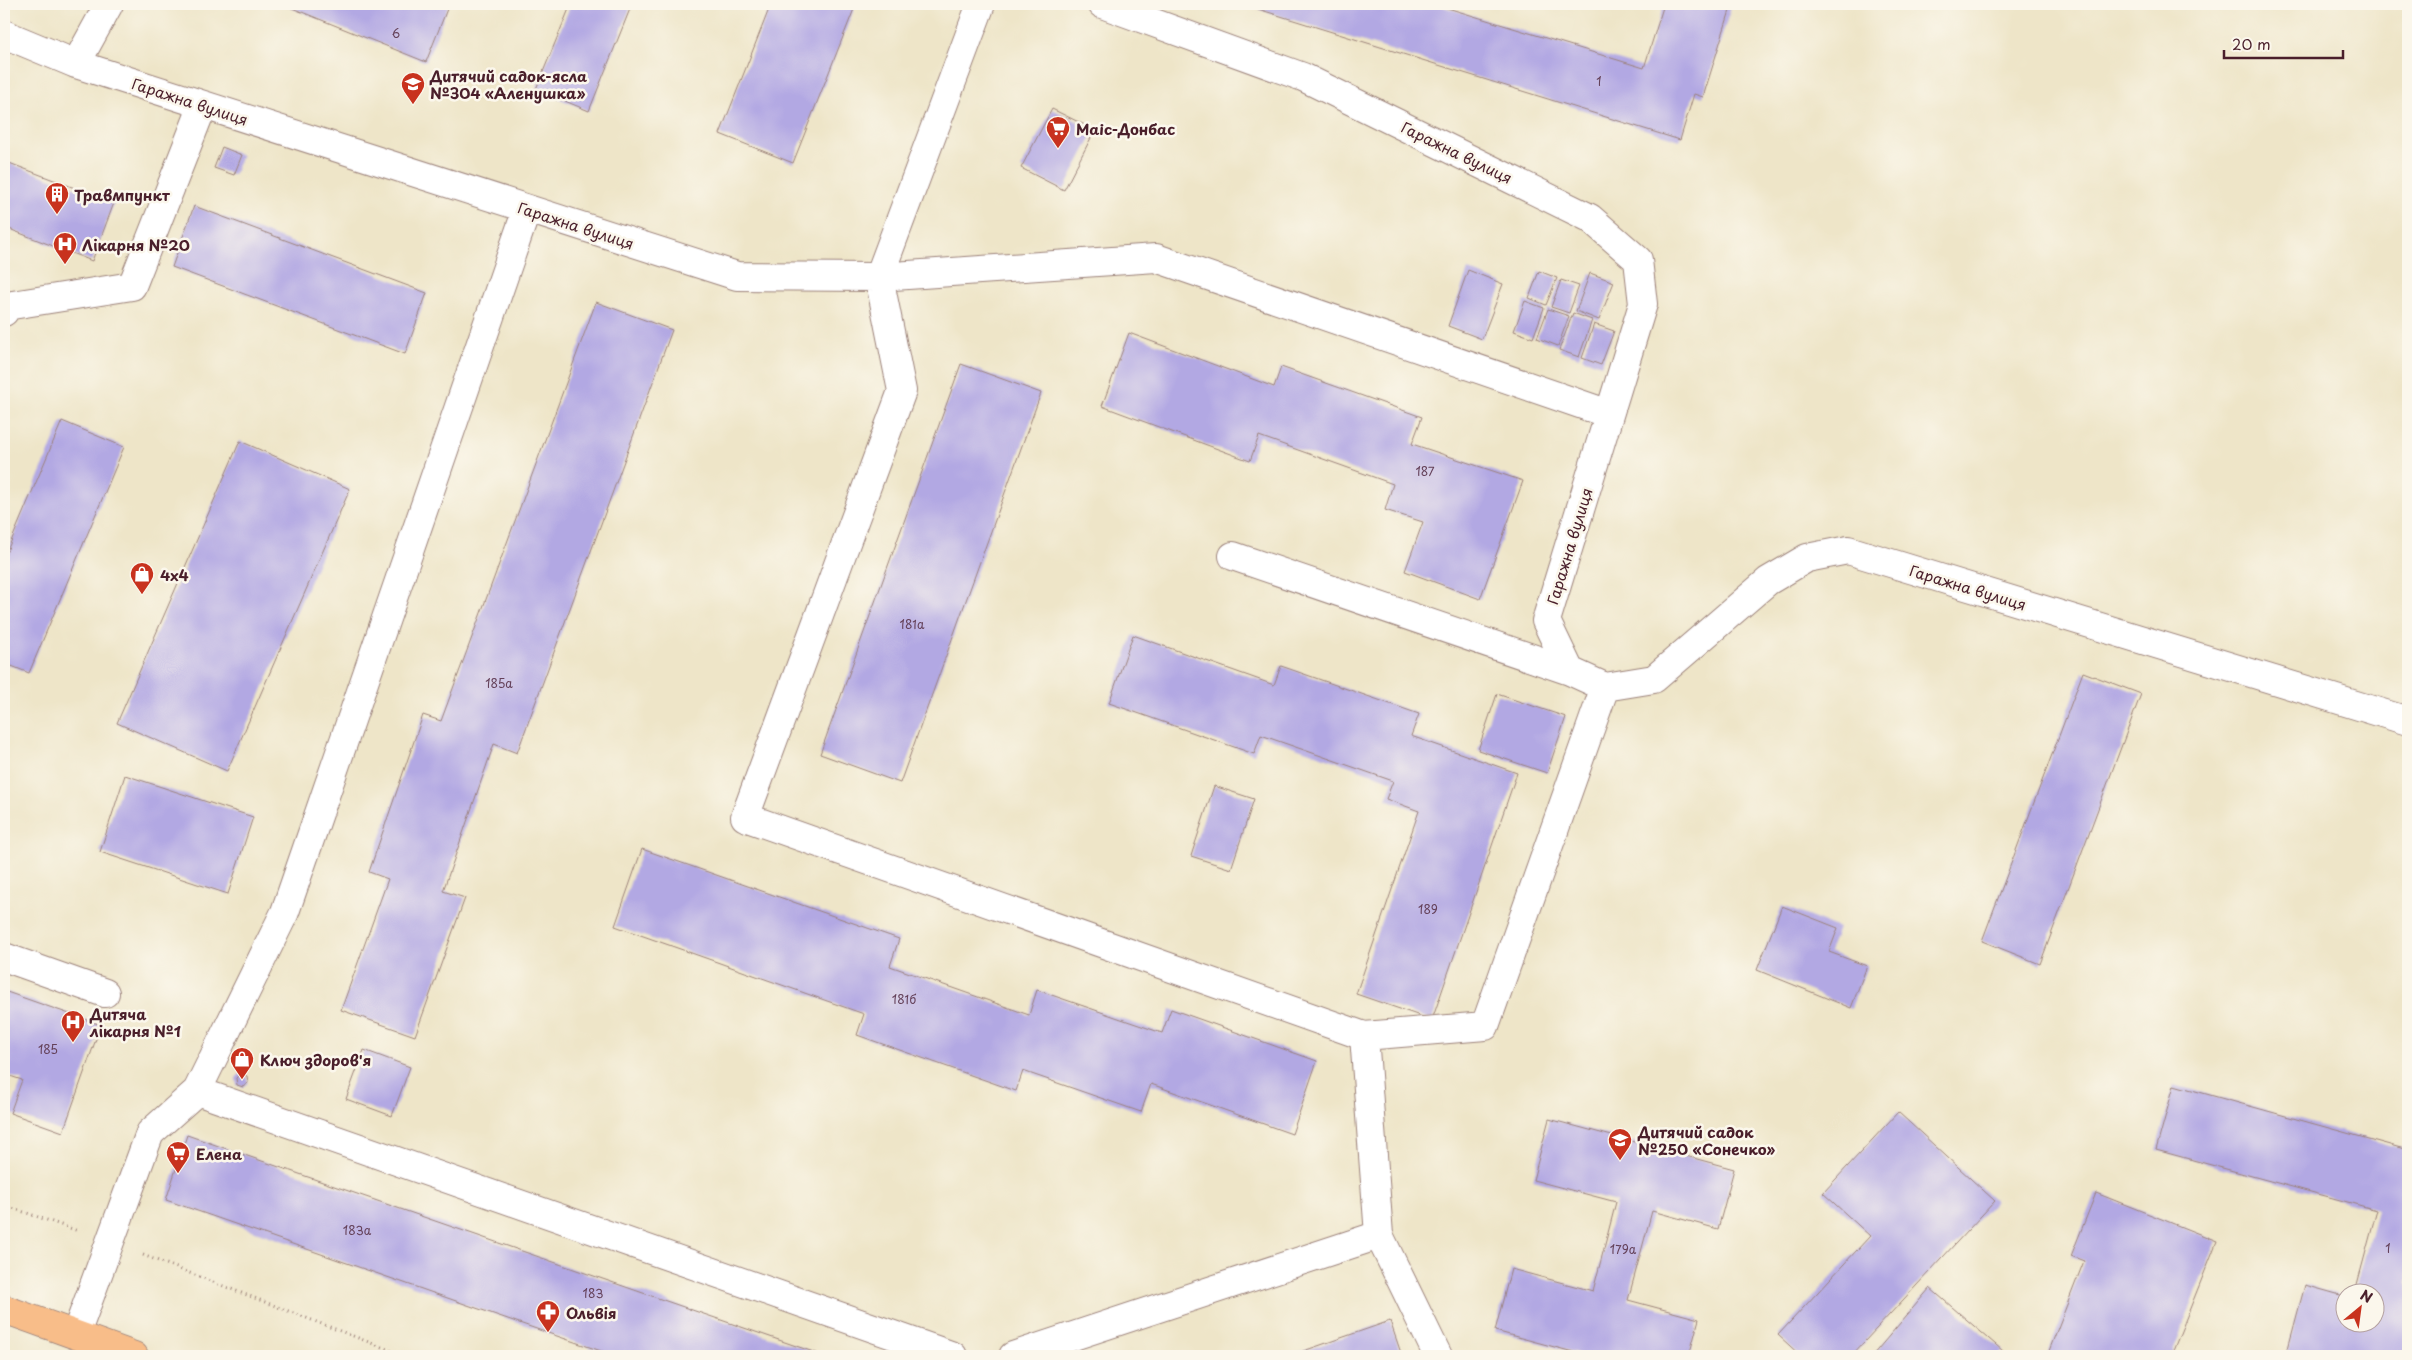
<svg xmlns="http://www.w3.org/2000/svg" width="2412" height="1360" font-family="'Playpen Sans',sans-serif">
<rect width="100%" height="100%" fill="#fbf7ec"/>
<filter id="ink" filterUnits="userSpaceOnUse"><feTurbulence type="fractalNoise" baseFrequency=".02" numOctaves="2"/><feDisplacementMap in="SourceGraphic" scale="10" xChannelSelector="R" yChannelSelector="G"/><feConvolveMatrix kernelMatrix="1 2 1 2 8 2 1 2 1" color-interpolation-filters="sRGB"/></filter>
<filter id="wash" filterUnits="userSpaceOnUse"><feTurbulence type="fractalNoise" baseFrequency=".0096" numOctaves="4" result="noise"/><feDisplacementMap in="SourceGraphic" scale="20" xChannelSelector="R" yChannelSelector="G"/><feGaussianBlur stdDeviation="1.12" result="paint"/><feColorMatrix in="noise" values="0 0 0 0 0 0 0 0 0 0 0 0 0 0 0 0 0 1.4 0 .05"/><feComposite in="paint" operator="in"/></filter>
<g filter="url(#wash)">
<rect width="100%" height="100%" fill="#eee5c8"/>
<g id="blocks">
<!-- building -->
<path fill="#b2a8e3" d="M282,4H449L426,62Z
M571,4H632L589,111L536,89Z
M771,4H856L793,163L720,134Z
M1260,4H1441V6L1644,68L1664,4H1732L1703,97L1694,94L1680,140L1258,9Z
M1052,109L1095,130L1064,190L1021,168Z
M222,147L242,155L234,175L214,168Z
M4,161L114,203L92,261L4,227Z
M194,206L427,293L405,354L172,267Z
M1468,270L1503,284L1482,339L1448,326Z
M1539,271L1557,278L1546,305L1529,298Z
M1590,273L1614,282L1599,320L1576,311Z
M1561,280L1579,286L1569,313L1551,307Z
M1525,301L1544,308L1533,338L1514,331Z
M596,302L672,330L517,753L494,744L443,891L465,898L415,1036L341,1010L388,879L369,872L423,715L441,721Z
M1548,309L1569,316L1558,346L1537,338Z
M1573,313L1592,320L1579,357L1559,350Z
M1594,324L1614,331L1601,365L1582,358Z
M1129,333L1274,387L1281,367L1422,417L1412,444L1523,481L1480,599L1405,571L1423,522L1385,510L1393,484L1259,436L1250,461L1102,406Z
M961,364L1041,393L900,783L820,754Z
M62,421L124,447L29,673L4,663V558Z
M240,441L350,489L227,771L117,723Z
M1133,635L1274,685L1281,666L1419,714L1411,736L1517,773L1432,1020L1356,994L1419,811L1386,799L1393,781L1261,735L1254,754L1109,703Z
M2083,672L2141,694L2040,964L1982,941Z
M1497,694L1566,717L1547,773L1478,750Z
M125,775L253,817L228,894L100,852Z
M1214,786L1254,799L1231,869L1191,856Z
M642,849L899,939L890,966L1029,1015L1037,990L1162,1033L1171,1009L1317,1061L1292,1134L1151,1084L1141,1112L1023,1071L1016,1091L857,1035L864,1014L615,926Z
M1782,906L1838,928L1829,952L1867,966L1851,1008L1757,970Z
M4,991L101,1025L63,1132L10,1113L22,1080L4,1074Z
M364,1050L410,1067L392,1116L346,1099Z
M2408,1070V1082L2405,1081Z
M241,1073L247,1076L248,1083L243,1087L237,1085L236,1078Z
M2174,1085L2408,1150V1356H2286L2305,1285L2344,1296V1322H2374V1292H2355L2377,1210L2156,1150Z
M1898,1112L1995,1201L1851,1356H1801L1778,1335L1870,1236L1823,1193Z
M1549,1119L1734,1169L1718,1229L1652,1211L1628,1300L1699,1319L1689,1356H1588L1495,1331L1511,1269L1593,1291L1616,1202L1533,1180Z
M187,1135L233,1151L825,1356H616L548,1333L166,1200Z
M2096,1193L2217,1241L2171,1356H2047L2084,1261L2071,1256Z
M1930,1288L2003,1351L1998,1356H1872Z
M1390,1321L1402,1356H1289Z"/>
</g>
</g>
<g filter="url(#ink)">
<use href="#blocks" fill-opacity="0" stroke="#9c827a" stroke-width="1"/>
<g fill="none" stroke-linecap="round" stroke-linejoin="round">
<!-- minor casing -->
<g stroke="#9c827a" stroke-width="30">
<path id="minor" d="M1102,4L1303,77L1590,218L1638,260L1643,304L1546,621L1570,671L1605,687L1654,679L1768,581L1807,558L1848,550L2408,721
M4,34L76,64L737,276L879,277L1156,258L1609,414
M76,64L109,4
M879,277L902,391L745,817L1364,1036L1485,1026L1605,687
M879,277L981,4
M4,312L6,306L132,286L203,105
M1233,556L1570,671
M4,957L105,993
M1364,1036L1379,1235L1438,1356
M197,1091L953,1356
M76,1334L150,1133L197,1091L285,912L527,209
M1013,1356L1379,1235"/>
</g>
<!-- major casing -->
<g stroke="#9c827a" stroke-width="30">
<path id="major" d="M4,1309L134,1356"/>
</g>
<!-- path -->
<path stroke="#9c827a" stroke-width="3" stroke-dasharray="1 4" stroke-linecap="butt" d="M4,1205L78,1231
M143,1255L405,1356"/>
<!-- minor -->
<use href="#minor" stroke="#fff" stroke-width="28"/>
<!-- major -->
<use href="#major" stroke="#f8bd89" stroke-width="28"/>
</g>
</g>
<!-- icons -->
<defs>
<g id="school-pin" transform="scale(1.25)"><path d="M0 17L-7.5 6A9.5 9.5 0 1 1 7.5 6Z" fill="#c8321e" stroke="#fbf7ec"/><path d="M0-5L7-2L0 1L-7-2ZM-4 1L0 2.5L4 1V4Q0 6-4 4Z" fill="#fff"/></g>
<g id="supermarket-pin" transform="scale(1.25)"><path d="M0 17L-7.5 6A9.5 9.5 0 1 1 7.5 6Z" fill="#c8321e" stroke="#fbf7ec"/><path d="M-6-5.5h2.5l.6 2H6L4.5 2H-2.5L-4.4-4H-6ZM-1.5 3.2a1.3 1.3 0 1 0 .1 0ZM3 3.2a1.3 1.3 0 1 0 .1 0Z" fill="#fff"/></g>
<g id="building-pin" transform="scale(1.25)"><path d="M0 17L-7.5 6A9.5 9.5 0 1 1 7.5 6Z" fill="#c8321e" stroke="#fbf7ec"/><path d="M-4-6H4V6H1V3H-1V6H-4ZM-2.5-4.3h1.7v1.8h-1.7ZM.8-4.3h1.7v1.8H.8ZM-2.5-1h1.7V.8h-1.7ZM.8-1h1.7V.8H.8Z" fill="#fff"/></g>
<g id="hospital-pin" transform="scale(1.25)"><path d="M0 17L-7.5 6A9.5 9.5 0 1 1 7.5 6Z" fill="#c8321e" stroke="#fbf7ec"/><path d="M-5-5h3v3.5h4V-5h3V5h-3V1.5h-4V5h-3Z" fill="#fff"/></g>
<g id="shop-pin" transform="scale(1.25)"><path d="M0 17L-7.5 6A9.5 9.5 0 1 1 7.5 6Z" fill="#c8321e" stroke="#fbf7ec"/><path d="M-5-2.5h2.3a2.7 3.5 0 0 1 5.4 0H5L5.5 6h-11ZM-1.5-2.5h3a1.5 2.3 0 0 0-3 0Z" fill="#fff"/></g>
<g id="pharmacy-pin" transform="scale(1.25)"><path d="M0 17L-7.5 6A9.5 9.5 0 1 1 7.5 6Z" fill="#c8321e" stroke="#fbf7ec"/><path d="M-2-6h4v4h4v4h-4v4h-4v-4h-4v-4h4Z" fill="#fff"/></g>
</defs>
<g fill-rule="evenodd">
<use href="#school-pin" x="413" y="84"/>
<use href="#supermarket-pin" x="1058" y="128"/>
<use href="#building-pin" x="57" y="194"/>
<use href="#hospital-pin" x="65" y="244"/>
<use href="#shop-pin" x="142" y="574"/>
<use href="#hospital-pin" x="73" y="1022"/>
<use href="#shop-pin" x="242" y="1059"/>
<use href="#school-pin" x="1620" y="1140"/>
<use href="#supermarket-pin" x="178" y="1153"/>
<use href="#pharmacy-pin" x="548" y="1312"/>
</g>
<g text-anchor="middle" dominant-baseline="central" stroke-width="5" stroke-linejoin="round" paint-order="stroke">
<!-- number labels -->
<g font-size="12" fill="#644159">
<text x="396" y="33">6</text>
<text x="1599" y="81">1</text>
<text x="1425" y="471">187</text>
<text x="912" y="624">181а</text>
<text x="499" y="683">185а</text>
<text x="1428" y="909">189</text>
<text x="904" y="999">181б</text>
<text x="48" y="1049">185</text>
<text x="357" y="1230">183а</text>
<text x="2388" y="1248">1</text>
<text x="1623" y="1249">179а</text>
<text x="593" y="1293">183</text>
</g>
<!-- poi labels -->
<g font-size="15" font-weight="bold" fill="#4a1f2b" stroke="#fbf7ec" text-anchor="start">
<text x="430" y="75">Дитячий садок-ясла<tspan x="430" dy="17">№304 «Аленушка»</tspan></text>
<text x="1076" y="128">Маіс-Донбас</text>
<text x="74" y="194">Травмпункт</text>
<text x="82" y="244">Лікарня №20</text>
<text x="160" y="574">4x4</text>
<text x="90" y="1013">Дитяча<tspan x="90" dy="17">лікарня №1</tspan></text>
<text x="260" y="1059">Ключ здоров'я</text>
<text x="1638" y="1131">Дитячий садок<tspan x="1638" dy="17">№250 «Сонечко»</tspan></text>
<text x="196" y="1153">Елена</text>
<text x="566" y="1312">Ольвія</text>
</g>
<!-- street labels -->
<g font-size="15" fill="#4a1f2b" stroke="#fbf7ec">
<text transform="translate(190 101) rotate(18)">Гаражна вулиця</text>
<text transform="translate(1457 152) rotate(26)">Гаражна вулиця</text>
<text transform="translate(576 225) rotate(18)">Гаражна вулиця</text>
<text transform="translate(1569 546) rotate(-73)">Гаражна вулиця</text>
<text transform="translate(1968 587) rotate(17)">Гаражна вулиця</text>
</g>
</g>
<!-- margin -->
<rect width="2412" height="1360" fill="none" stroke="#fbf7ec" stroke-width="20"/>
<!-- north arrow -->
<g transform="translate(2360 1308) rotate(29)"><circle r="24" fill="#fbf7ec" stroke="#b4a19f"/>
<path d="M0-4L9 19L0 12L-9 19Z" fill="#c8321e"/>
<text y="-8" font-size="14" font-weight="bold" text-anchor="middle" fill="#4a1f2b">N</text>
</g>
<!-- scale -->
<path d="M2224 50v8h119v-8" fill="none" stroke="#4a1f2b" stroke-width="2.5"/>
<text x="2232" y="50" font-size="15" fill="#4a1f2b" stroke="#fbf7ec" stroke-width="4" paint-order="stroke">20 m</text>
</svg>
